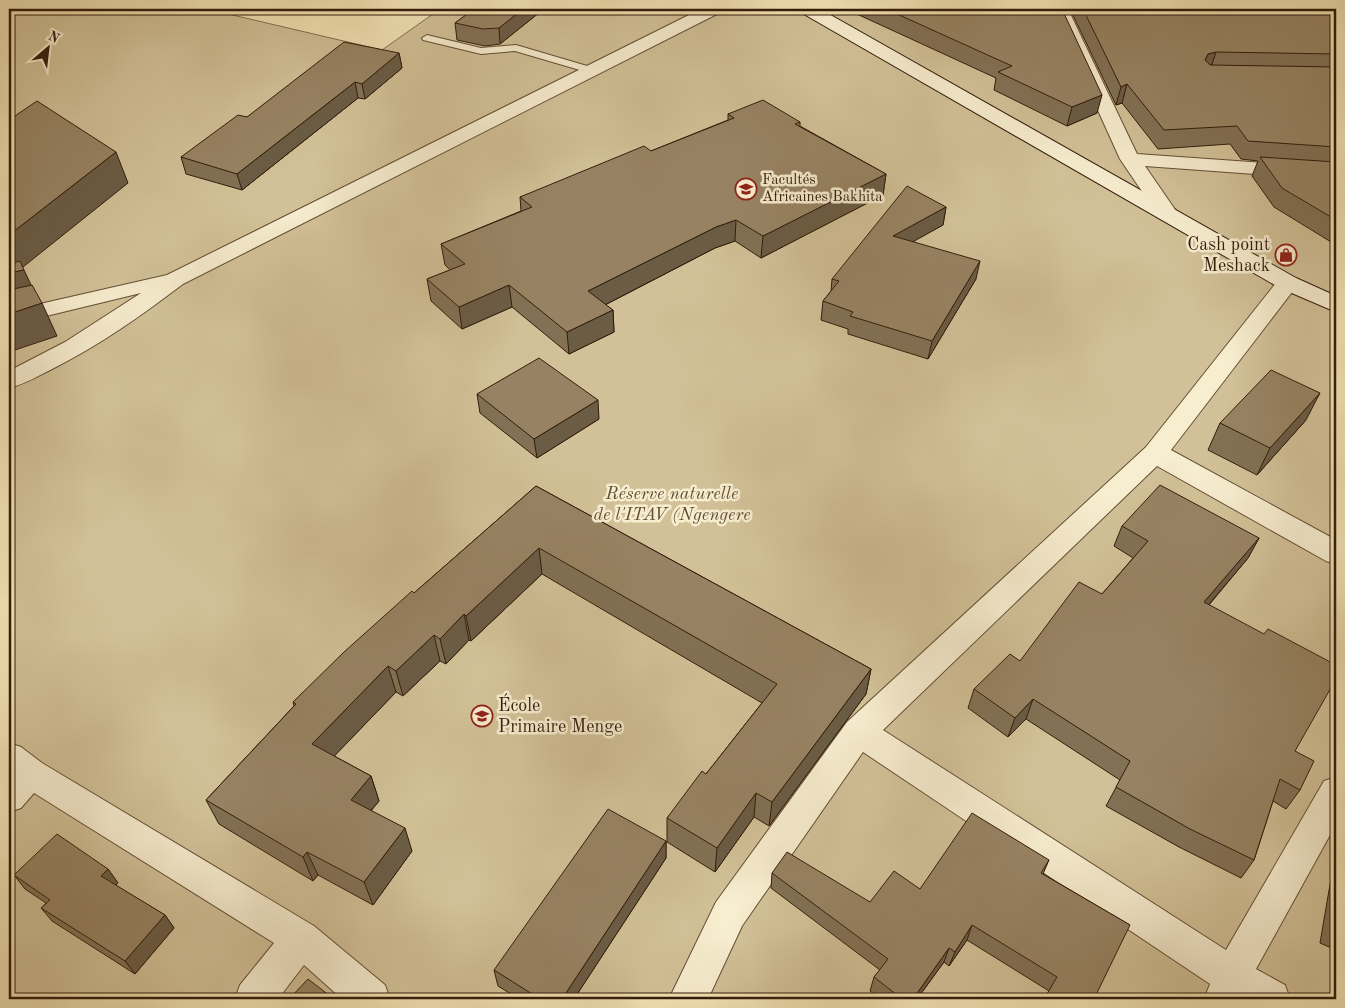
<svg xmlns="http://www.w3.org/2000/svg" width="1345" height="1008" font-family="'Old Standard TT',serif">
<rect width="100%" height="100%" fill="#f2e3b5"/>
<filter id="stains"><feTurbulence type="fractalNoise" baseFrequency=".004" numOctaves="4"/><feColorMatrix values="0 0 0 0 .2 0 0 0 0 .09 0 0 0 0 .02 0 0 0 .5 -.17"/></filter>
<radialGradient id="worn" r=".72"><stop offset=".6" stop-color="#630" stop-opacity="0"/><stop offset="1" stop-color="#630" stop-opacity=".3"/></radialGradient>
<!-- green -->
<path fill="#d2c198" stroke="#836e51" d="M9,9H223L224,13L382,50L440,9H1336V999H9Z"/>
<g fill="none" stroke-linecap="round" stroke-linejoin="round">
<!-- lane casing -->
<g stroke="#644e35" stroke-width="2">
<path id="lane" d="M427,35L481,48L516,45L594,68L596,70L590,73L515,51L481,54L423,40L422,38Z"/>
</g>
<!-- street casing -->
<g stroke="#644e35" stroke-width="2">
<path id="street" d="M701,9H721L719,13L183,284C142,315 100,345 54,368C40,375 25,384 9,388V371L65,342L141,293L9,325V311L167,275Z
M1052,9H1068L1137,154L1336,168V180L1145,166L1176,211L1172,215L1165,217L1158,215L1120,159Z
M1288,276L1296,278L1299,283L1171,450L1336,540V564L1326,561L1157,466L883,730L1226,950L1324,781L1336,777V824L1256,969L1285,985L1290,999H1204L1210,984L863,752L742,926L708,999H669L716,902L847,722L1146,447L1280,278Z
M9,743L21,747L42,763L314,926L385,985L390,999H342L304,965L278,999H235L240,985L274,943L34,793L21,808L9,812Z"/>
</g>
<!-- secondary casing -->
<g stroke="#341c0a" stroke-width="2">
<path id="secondary" d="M800,9H820L1296,278L1336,296V312L1280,288L802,13Z"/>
</g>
<!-- lane -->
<use href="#lane" fill="#f7edcf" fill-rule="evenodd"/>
<!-- street -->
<use href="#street" fill="#f7edcf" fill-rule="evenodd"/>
<!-- secondary -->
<use href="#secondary" fill="#f7edcf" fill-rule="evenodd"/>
</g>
<!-- wall -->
<path fill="#827155" stroke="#341c0a" d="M474,9H540V12L500,44L485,46L457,40L455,23Z
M846,9H1062L1097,113L1067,126L994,90L996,78Z
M1070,9H1336V245L1274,207L1252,176L1258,161L1241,159L1230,144L1158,149L1122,103L1116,105Z
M399,53L402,68L365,99L358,98L242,190L186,174L181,157L247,117Z
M728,114L800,122V126L886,174L883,195L761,258L735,241L715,248L605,305L613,310L614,332L569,354L512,307L462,329L431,301L427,279L450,270L445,265L441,244L521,211L520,197L651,151L728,120Z
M946,207L943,225L913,241L976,279L928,359L848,334V329L821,320L823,301L831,291L832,279Z
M477,394L599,419L537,458L480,413Z
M1306,420L1257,475L1208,450L1220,423Z
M536,486L871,669L866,694L769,826L754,817L715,872L667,842V818L706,774L762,703L542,574L471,641L469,640L446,664L440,661L403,696L396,692L334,756L371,776L379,801L371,811L412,851L373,905L318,875L313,881L219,824L206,800L294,706L293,702L414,593Z
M1122,526L1259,538L1248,558L1209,605L1295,751L1300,790L1286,809L1273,801L1254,860L1241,878L1179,847L1106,806L1120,780L1026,719L1008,737L968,708L974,689L1020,661L1102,594L1133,558L1114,546Z
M666,841V858L574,999H519L498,986L494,970Z
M1049,860L1043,874L1130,925L1049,991L967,940L949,966L944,962L917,999H881L870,991L874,977L880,970L771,888L772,873L870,902L920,889Z
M1336,863V950L1320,943L1333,867Z
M108,869L118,883L115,885L165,915L174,928L135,974L52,921L41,908L46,903L25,889L14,875Z"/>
<!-- shaded-wall -->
<path fill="#6a5c45" stroke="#341c0a" d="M523,9H540V12L500,44L499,28Z
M1216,52L1210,70L1205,60L1208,54Z
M399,53L402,68L365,99L362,84Z
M355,82L358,98L242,190L237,174Z
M1127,84L1122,103L1116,105L1121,87Z
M1102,95L1097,113L1067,126L1072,107Z
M116,152L128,183L18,271L24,270L39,302L9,310V235Z
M886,174L883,195L761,258L763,236Z
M946,207L943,225L891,254L893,236Z
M736,220L735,241L715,248L589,313L588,291L716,227Z
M980,261L976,279L928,359L932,341Z
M509,285L512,307L462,329L459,307Z
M42,303L57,336L9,352V314Z
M613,310L614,332L569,354L567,332Z
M1320,393L1306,420L1257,475L1270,448Z
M598,400L599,419L537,458L534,439Z
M1259,538L1248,558L1194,622L1204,602Z
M539,548L542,574L471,641L466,616Z
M464,614L469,640L446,664L440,639Z
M434,635L440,661L403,696L396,671Z
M388,666L396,692L322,769L312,744Z
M871,669L866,694L769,826L772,802Z
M1033,699L1026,719L1008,737L1015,718Z
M371,776L379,801L359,824L351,800Z
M756,793L754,817L715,872L717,848Z
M405,828L412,851L373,905L364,882Z
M666,841V858L574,999H562Z
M307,852L318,875L313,881L303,857Z
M108,869L118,883L111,890L101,876Z
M165,915L174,928L135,974L125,961Z
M972,925L967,940L949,966L955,952Z
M949,948L944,962L917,999H913Z"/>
<!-- building -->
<path fill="#978363" stroke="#341c0a" d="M474,9H523L499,28L483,29L455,23Z
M886,9H1062L1102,95L1072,107L998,72L1012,66Z
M1083,9H1336V54L1216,52L1208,54L1205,60L1210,65L1336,67V98L1334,99L1336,101V147L1248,141L1237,126L1164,130L1127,84L1121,87Z
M344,42L399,53L362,84L355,82L237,174L181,157L238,115L247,117Z
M763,100L800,122L795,124L886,174L763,236L736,220L716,227L588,291L613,310L567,332L509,285L459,307L427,279L465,264L441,244L532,207L520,197L644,146L651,151L734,118L728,114Z
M37,101L116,152L9,235V120Z
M1260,157L1336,162V220L1282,188Z
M907,186L946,207L893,236L980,261L932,341L850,316L853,312L823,301L839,281L832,279Z
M20,261L24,270L9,273V264Z
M32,285L42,303L9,314V290Z
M539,358L598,400L534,439L477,394Z
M1271,370L1320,393L1270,448L1220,423Z
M1160,485L1259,538L1204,602L1264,634L1268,629L1336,665V679L1295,751L1314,761L1300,790L1280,779L1254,860L1190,829L1116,787L1130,761L1033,699L1015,718L974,689L1010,654L1020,661L1079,582L1102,594L1148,541L1122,526Z
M536,486L871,669L772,802L756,793L717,848L667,818L702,771L706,774L777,684L539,548L466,616L464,614L440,639L434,635L396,671L388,666L312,744L371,776L351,800L405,828L364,882L307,852L303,857L206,800L296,704L293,702L344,652L412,591L414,593Z
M608,809L666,841L562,999H540L494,970Z
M972,813L1049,860L1041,873L1130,925L1094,999H1044L1057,977L972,925L955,952L949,948L913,999H902L874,977L888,959L772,873L787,852L870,902L894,871L920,889Z
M57,834L108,869L101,876L165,915L125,961L41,908L50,900L14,875Z
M1336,916V928L1334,927Z
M308,979L334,999H289Z"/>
<!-- icons -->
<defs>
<g id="university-ring" transform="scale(1.125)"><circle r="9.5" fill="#f7edcf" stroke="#8f2418" stroke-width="1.5"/><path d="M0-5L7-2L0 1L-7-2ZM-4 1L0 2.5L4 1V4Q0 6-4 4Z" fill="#8f2418"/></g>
<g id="shop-ring" transform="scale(1.125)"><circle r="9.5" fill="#f7edcf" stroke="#8f2418" stroke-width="1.5"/><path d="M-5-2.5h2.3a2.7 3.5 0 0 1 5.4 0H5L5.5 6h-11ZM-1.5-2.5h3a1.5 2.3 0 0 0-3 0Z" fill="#8f2418"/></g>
<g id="school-ring" transform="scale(1.125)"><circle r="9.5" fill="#f7edcf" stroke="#8f2418" stroke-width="1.5"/><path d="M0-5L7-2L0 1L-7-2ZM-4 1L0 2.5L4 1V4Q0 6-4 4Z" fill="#8f2418"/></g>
</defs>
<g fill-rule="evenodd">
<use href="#university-ring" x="746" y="189"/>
<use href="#shop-ring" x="1286" y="255"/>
<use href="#school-ring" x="482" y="716"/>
</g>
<g text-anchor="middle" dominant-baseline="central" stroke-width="5" stroke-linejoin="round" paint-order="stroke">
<!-- far-poi labels -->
<g font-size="15" fill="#341c0a" stroke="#f7edcf" text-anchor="start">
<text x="762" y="180">Facultés<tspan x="762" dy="17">Africaines Bakhita</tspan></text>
</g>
<!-- poi labels -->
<g font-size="18" fill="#341c0a" stroke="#f7edcf" text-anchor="end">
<text x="1270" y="245">Cash point<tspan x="1270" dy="21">Meshack</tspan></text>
<text x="498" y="706" text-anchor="start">École<tspan x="498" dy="21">Primaire Menge</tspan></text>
</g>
<!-- park labels -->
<g font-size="18" font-style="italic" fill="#634e35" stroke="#f7edcf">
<text x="672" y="494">Réserve naturelle<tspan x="672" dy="21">de l'ITAV (Ngengere</tspan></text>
</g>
</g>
<!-- margin -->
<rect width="1345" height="1008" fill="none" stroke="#f2e3b5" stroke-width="30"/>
<rect x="10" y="10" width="1325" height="988" fill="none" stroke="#341c0a" stroke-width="2.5"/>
<rect x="15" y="15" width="1315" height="978" fill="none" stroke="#341c0a"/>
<!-- north arrow -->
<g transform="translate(48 48) rotate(28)" stroke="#f7edcf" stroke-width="4" paint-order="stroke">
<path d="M0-4L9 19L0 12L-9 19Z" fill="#341c0a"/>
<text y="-8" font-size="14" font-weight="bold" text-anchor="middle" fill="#341c0a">N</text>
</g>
<rect width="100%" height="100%" filter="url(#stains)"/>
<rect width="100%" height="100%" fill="url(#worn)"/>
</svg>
